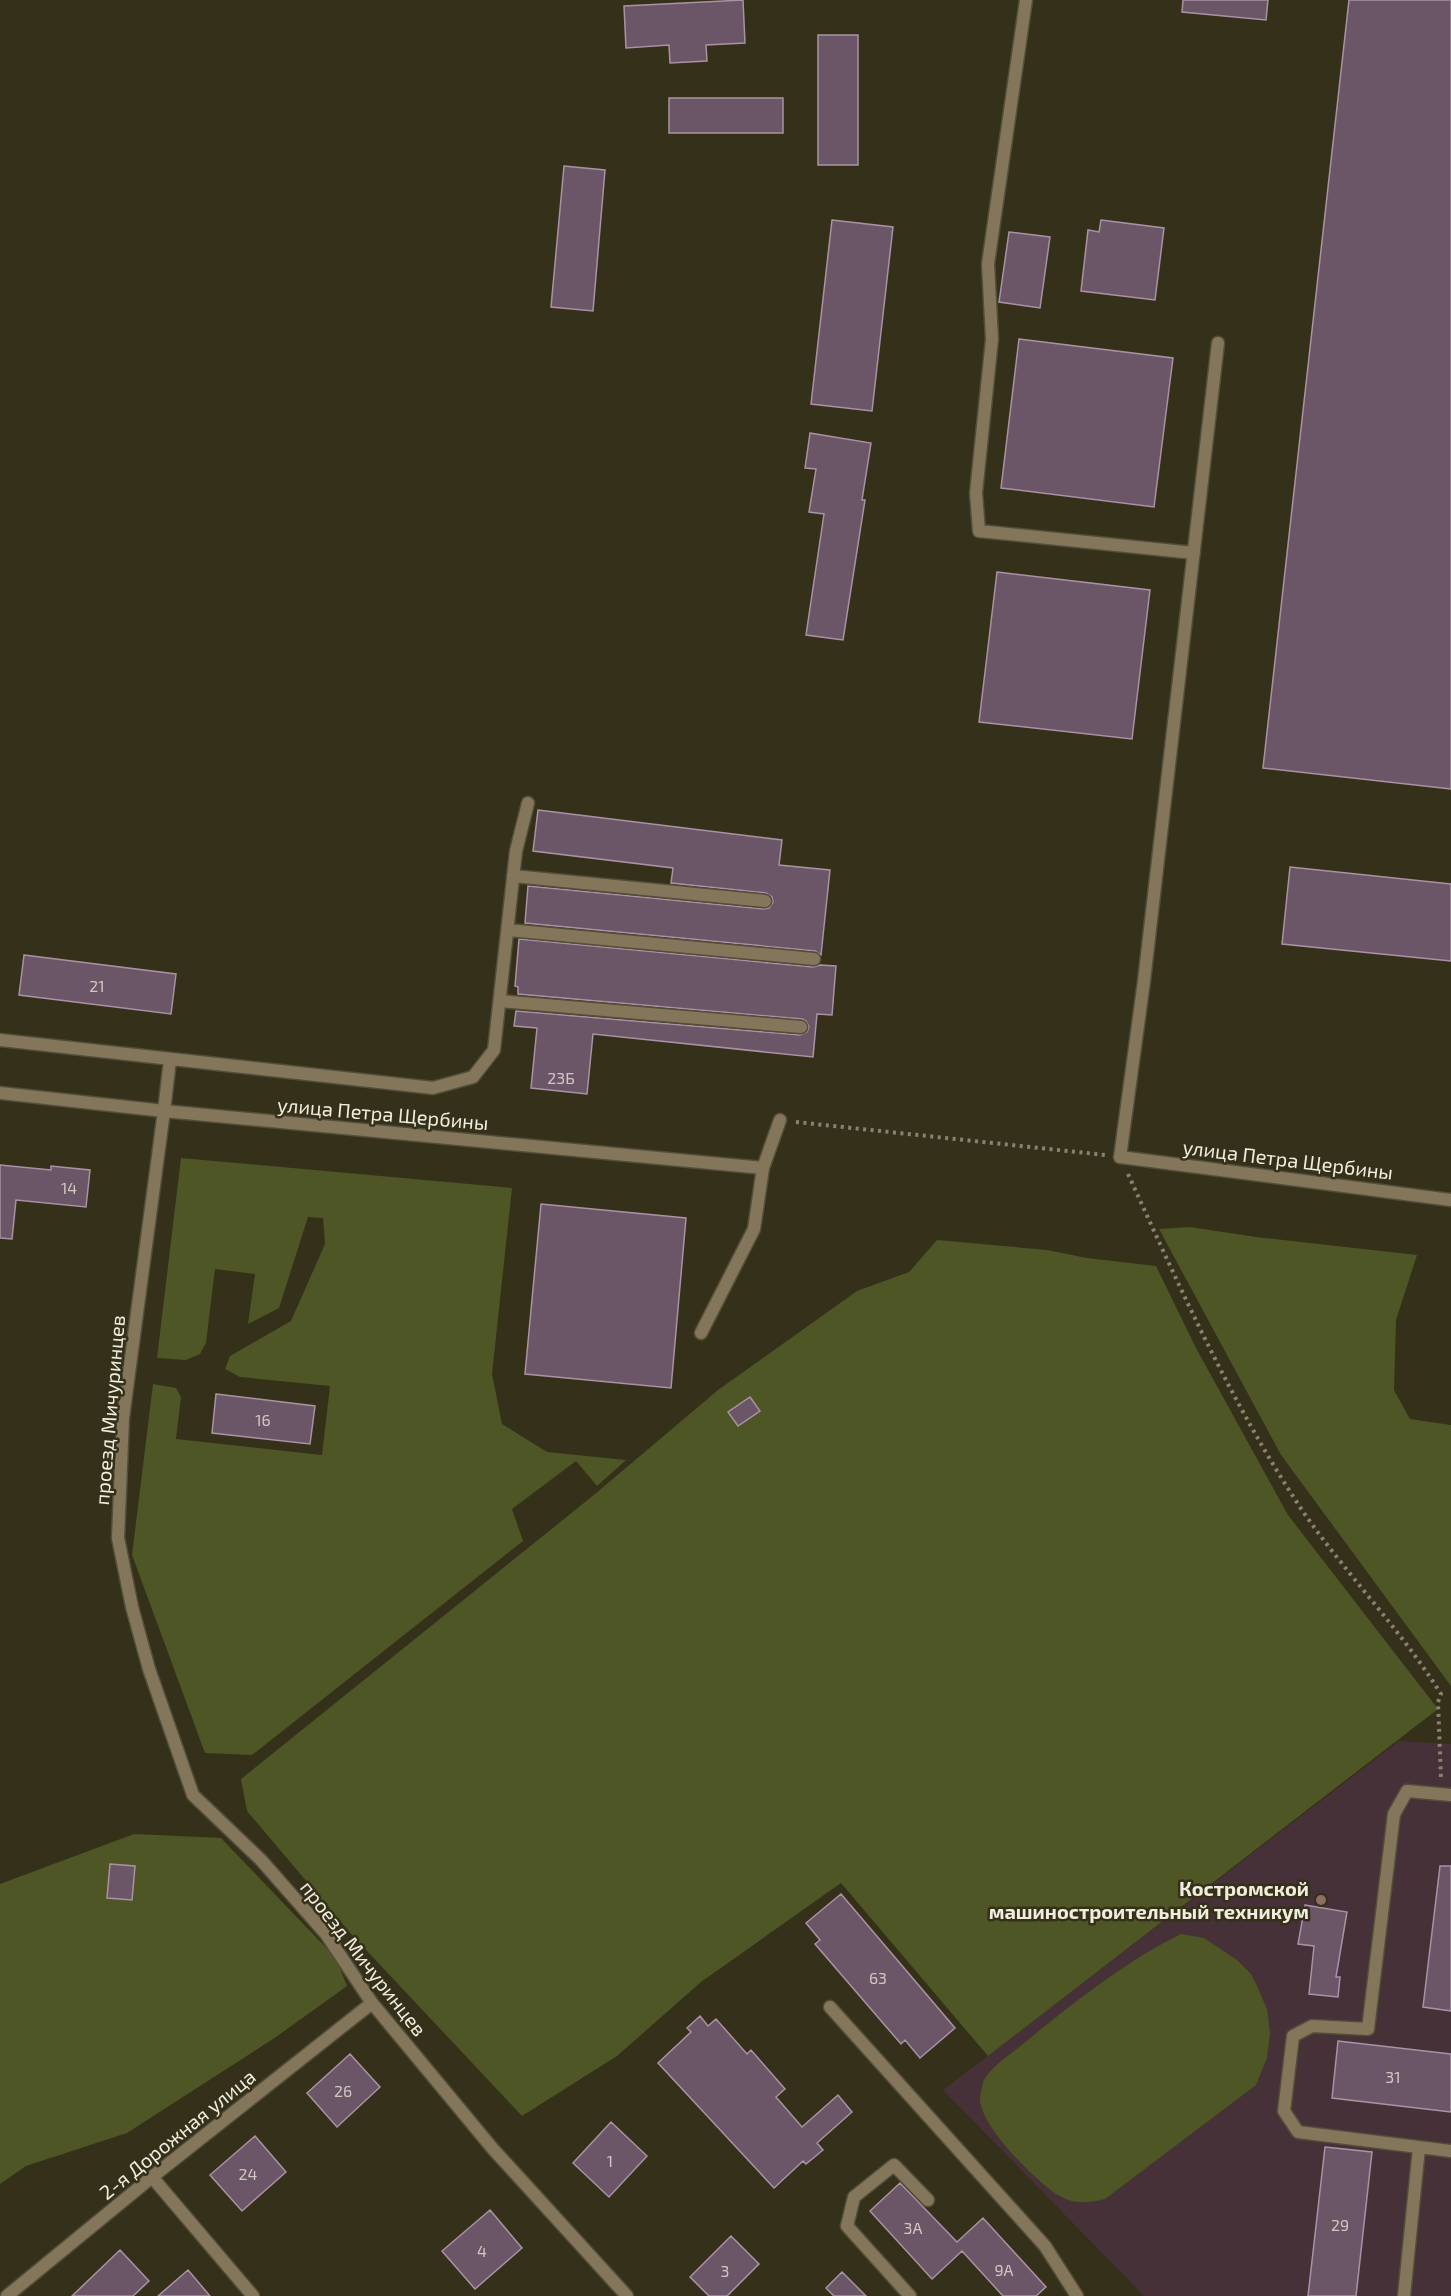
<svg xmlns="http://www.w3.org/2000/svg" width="1451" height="2296" font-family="'Exo 2',sans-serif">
<rect width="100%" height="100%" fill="#353019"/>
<!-- education -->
<path fill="#453137" d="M1399,1741L1451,1744V2296H1144L943,2090Z"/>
<!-- green -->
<path fill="#4d5624" d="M181,1158L512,1188L492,1374L502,1424L547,1452L626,1460L597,1486L576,1461L512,1509L523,1541L252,1755L205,1753L132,1555L153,1384L176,1388L181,1397L176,1439L322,1455L330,1386L240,1377L225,1369L230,1356L291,1321L325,1244L323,1218L308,1217L279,1308L248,1324L255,1274L215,1269L206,1343L200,1354L186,1360L157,1358Z
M1190,1227L1256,1237L1417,1255L1396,1320L1394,1390L1410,1419L1451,1425V1686L1281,1455L1159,1229Z
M937,1240L1047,1250L1087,1258L1156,1266L1196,1348L1288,1515L1438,1709L988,2056L841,1883L701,1982L617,2056L522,2116L352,1935L247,1811L241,1779L595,1494L718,1390L857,1291L909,1272Z
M134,1834L221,1838L336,1958L347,1986L276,2037L127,2133L26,2166L0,2184V1884Z
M1181,1934L1204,1938L1237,1960L1251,1974L1258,1988L1267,2009L1270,2033L1267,2058L1256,2085L1105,2199C1068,2209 1055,2195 1029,2171C1014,2157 981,2121 980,2100C980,2095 982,2087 983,2082C990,2067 1010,2055 1023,2044C1069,2006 1127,1960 1181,1934Z"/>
<!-- building -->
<path fill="#6b5667" stroke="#a992a4" stroke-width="1.5" d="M743,0L745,43L706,45L707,61L670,63L669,45L626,48L624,6Z
M1183,0H1268L1266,20L1182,12Z
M1349,0H1451V789L1263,768Z
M818,35H858V165H818Z
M669,98H783V133H669Z
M564,166L605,170L593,311L551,307Z
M832,220L893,227L872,411L811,404Z
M1101,220L1164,228L1155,300L1081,291L1088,230L1099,232Z
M1009,232L1050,237L1040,308L999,302Z
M1019,339L1173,358L1154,507L1001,488Z
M810,433L871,443L862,500H865L843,640L806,635L824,514L809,512L816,469L805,468Z
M997,572L1150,590L1132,739L979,722Z
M538,810L782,840L779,865L830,870L821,955L815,951L525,923L528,886L764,909L769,908L773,902L772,897L766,893L671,883L673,868L533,851Z
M1290,867L1451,884V961L1282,944Z
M519,939L813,967L820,965L836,966L832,1015L817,1014L813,1057L593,1034L587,1094L531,1088L537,1028L514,1026L516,1011L800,1035L807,1032L809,1027L806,1021L802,1019L518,994V987L515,986Z
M24,955L176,974L171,1014L19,995Z
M0,1165L51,1170V1166L90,1170L86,1207L16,1200L12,1239L0,1238Z
M541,1204L686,1218L671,1388L525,1374Z
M216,1394L315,1406L310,1444L212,1433Z
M750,1397L760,1411L738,1426L728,1412Z
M110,1864L135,1866L132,1900L107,1898Z
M1440,1866H1451V2011L1423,2007Z
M841,1894L955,2028L920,2058L905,2040L901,2044L815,1944L820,1940L806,1923Z
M1305,1905L1347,1912L1336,1977H1340L1338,1997L1309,1994L1314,1946L1298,1944Z
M700,2016L708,2026L716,2019L747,2054L751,2050L785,2089L776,2097L802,2127L838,2095L852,2112L817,2143L823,2150L806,2164L803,2161L774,2188L658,2063L691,2032L687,2028Z
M1338,2041L1451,2054V2112L1332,2098Z
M350,2054L380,2087L337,2127L307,2093Z
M611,2122L647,2156L609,2197L573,2163Z
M255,2136L286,2172L242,2211L210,2175Z
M1325,2147L1372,2152L1356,2296H1308Z
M900,2183L957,2242L983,2218L1046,2287L1036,2296H1003L962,2251L932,2279L870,2211Z
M490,2210L522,2248L475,2289L442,2251Z
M731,2236L759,2264L727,2296H709L690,2277Z
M120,2250L149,2281L133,2296H72Z
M188,2270L210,2296H158Z
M842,2272L866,2296H834L826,2288Z"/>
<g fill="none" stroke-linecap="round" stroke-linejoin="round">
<!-- lane casing -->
<g stroke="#534e39" stroke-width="15">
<path id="lane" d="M1026,0L988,264L992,339L976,493L979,531L1194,553
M513,876L765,901
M508,930L814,959
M500,1001L801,1027
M0,1040L433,1088L473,1077L494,1050L516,851L528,803
M164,1111L170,1060
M1120,1157L1144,981L1218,343
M701,1333L754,1229L763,1168L780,1120
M1451,1795L1407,1791L1394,1814L1368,2029L1312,2026L1293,2036L1284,2111L1298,2132L1451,2151
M830,2007L1045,2246L1077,2296
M910,2296L847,2226L854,2197L894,2165L928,2200
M1404,2296L1419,2148"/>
</g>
<!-- street casing -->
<g stroke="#534e39" stroke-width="15">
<path id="street" d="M0,1093L164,1111L763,1168
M164,1111L123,1418L118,1538L132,1607L149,1669L193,1795L261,1860L326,1934L372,2003L493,2149L627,2296
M1120,1157L1451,1200
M152,2177L253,2296
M7,2296L152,2177L372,2003"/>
</g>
<!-- path -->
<path stroke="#878370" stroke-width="4" stroke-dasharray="3 4.5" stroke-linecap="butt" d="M796,1122L1105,1155
M1128,1174C1181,1290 1233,1407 1304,1513C1347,1575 1401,1630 1441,1694L1438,1702L1441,1778"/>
<!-- lane -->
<use href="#lane" stroke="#84765a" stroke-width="12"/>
<!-- street -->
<use href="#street" stroke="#84765a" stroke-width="12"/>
</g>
<!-- markers -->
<circle fill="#8d6e63" stroke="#353019" stroke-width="2" cx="1321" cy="1900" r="6"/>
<g text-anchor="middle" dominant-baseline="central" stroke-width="5" stroke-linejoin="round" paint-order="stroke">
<!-- number labels -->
<g font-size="16" fill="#cfc7c1">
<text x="97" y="985">21</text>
<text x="561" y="1077">23Б</text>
<text x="69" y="1187">14</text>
<text x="263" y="1419">16</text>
<text x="878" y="1977">63</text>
<text x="1393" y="2076">31</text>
<text x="343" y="2090">26</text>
<text x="610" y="2160">1</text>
<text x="248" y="2173">24</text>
<text x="1340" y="2224">29</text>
<text x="913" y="2227">3А</text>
<text x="482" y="2250">4</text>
<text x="1004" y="2269">9А</text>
<text x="725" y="2270">3</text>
</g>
<!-- street labels -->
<g font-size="20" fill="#f0eddf" stroke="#353019">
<text transform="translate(383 1113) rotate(5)">улица Петра Щербины</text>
<text transform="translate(1288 1159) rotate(7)">улица Петра Щербины</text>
<text transform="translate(109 1410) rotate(-85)">проезд Мичуринцев</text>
<text transform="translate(364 1958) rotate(52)">проезд Мичуринцев</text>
<text transform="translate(177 2134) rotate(-39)">2-я Дорожная улица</text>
</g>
<!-- poi labels -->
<g font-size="20" font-weight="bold" fill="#f0eddf" stroke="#353019" text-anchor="end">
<text x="1309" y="1888">Костромской<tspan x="1309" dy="23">машиностроительный техникум</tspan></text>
</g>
</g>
</svg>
